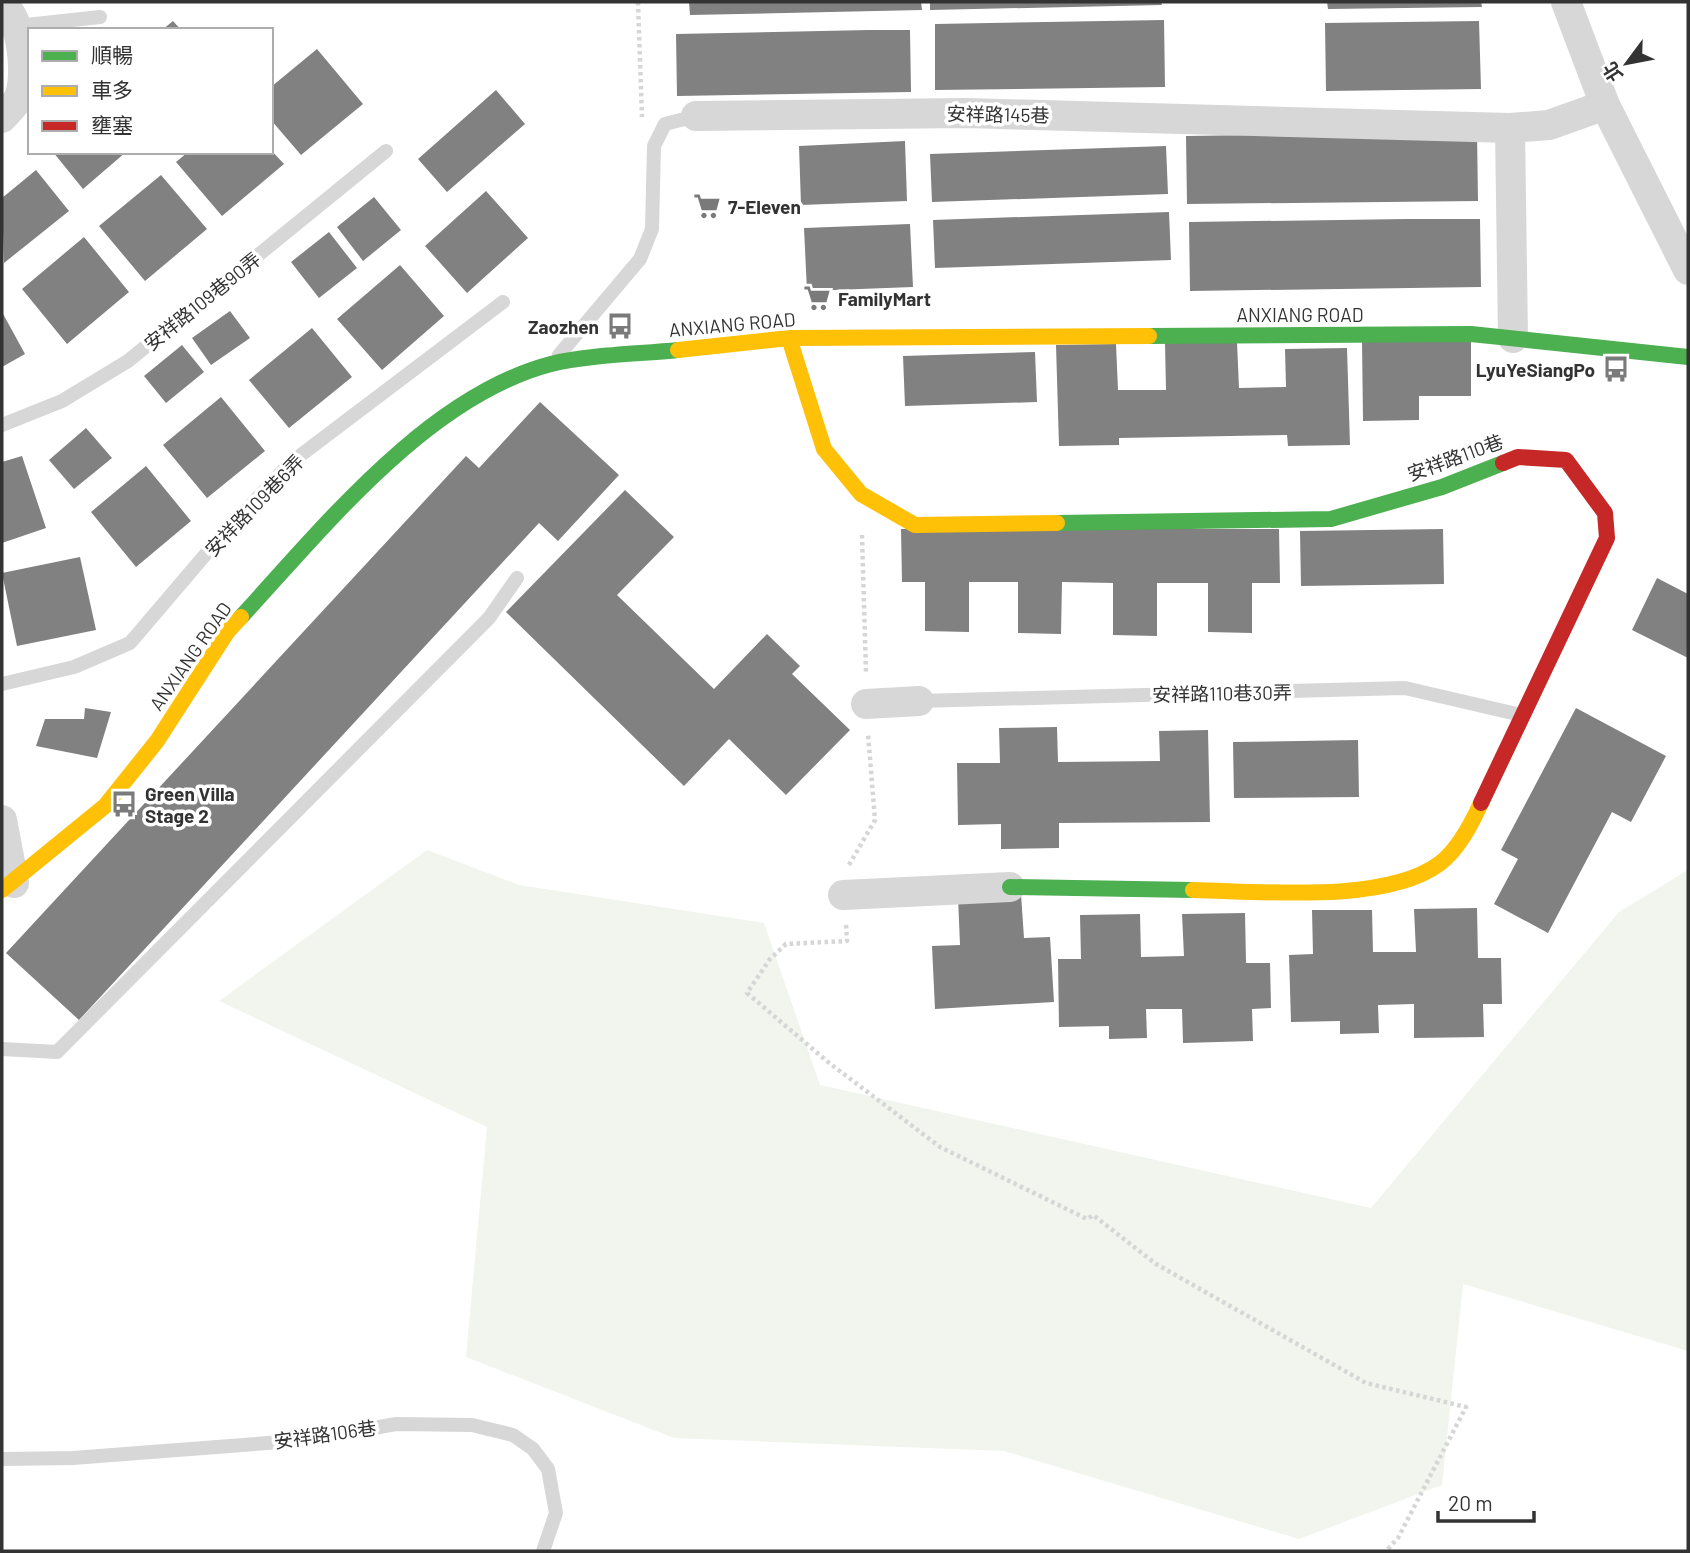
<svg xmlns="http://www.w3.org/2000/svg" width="1690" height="1553" font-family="Barlow,'Noto Sans TC',sans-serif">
<rect width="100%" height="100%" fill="#fff"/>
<!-- green -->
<path fill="#f1f5ed" d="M427,850L519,885L764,923L820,1085L1371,1208L1619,912L1688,870V1351L1463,1284L1442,1485L1299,1539L1004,1451L674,1438L466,1357L487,1127L219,1001Z"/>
<!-- building -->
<path fill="#818181" d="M689,2H921L922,10L690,15Z
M930,2H1161L1162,5L930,10Z
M1327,2H1481L1482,7L1328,9Z
M1164,20L1165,87L935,90V24Z
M173,21L181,30H162Z
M1479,21L1481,89L1326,91L1325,23Z
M869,30H910L911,92L677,96L676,34Z
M317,49L363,104L301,155L271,120V87Z
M496,90L525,124L447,192L418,159Z
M1477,132L1478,201L1187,204L1186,136Z
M905,141L907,201L801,205L799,146Z
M1166,146L1168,194L932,202L930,154Z
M271,150L284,164L222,216L176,162L188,152H271Z
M53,152H126L83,189Z
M36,170L69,211L4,263L2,198Z
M161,175L207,229L145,281L99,226Z
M486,191L528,238L467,293L425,246Z
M374,197L401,230L363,261L337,227Z
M1169,212L1171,260L935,268L933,220Z
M1407,219H1480L1481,287L1190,291L1189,222Z
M910,224L913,287L807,291L804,228Z
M329,232L357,268L319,298L291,262Z
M84,237L129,292L67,344L22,289Z
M400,265L444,316L382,370L337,319Z
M230,311L250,338L211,365L192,338Z
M2,312L25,354L2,367Z
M312,328L352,377L289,428L249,380Z
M1471,340V396H1419V420L1363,421L1362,341Z
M1237,342L1239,388L1286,387L1285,349L1347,348L1350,445L1288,446L1287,435L1119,438V445L1059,446L1056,345L1116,344L1118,390H1166L1165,343Z
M182,345L204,372L166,403L144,376Z
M1035,352L1037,402L905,406L903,356Z
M221,397L265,451L207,498L163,445Z
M540,402L619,475L558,541L539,523L79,1020L6,953L466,456L479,468Z
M86,428L112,458L74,489L49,460Z
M22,456L46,528L2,543V462Z
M146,466L191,521L136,567L91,512Z
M625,490L674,537L617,595L714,689L767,634L800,666L792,674L850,730L786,795L729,739L684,786L506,612Z
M901,529H1279L1280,583H1252V633L1208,632V583H1157V636L1113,635V583L1062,582L1061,634L1018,633V582H969V632L925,631V582H902Z
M1443,529L1444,584L1301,586L1300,531Z
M80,557L96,630L17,646L2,573Z
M1657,578L1688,594V658L1632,630Z
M85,708L111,712L97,758L36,746L45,719H84Z
M1576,708L1666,756L1631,822L1612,812L1548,933L1494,904L1518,859L1501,850Z
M1057,727L1058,762L1160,761L1159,731L1208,730L1210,822L1059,823V848L1001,849V824L958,825L957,763H1000L999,728Z
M1358,740L1359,797L1234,798L1233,742Z
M1021,894L1024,938L1050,937L1054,1002L935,1009L932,946L960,945L958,897Z
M1477,908L1478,958H1501L1502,1004H1483L1484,1037L1414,1038V1004L1378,1005L1379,1033L1340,1034V1021L1291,1022L1289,955L1313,954L1312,910H1372L1373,952H1416L1414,909Z
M1245,913L1246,963H1270L1271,1008L1252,1009L1253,1041L1183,1043L1182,1009H1146L1147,1038L1109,1039V1026L1059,1027L1058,959H1081L1080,915L1140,914L1141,957L1184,956L1182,914Z"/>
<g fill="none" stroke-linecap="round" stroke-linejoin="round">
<!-- path -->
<path stroke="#d6d6d6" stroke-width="4.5" stroke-dasharray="3.5 3.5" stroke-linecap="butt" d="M638,2L642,117
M862,535L866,673
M849,865L875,820L868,734
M846,925L847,941L786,944L770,959L747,993L828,1062L940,1147L1087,1219L1093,1215L1156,1264L1366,1383L1466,1407L1398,1538L1386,1551"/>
<!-- lane -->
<path stroke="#d7d7d7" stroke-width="14" d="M17,26L100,17
M559,355L640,259L652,229L654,146L665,124L696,116
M2,425L62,401L128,361L386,151
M2,684L74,667L130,643L211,548L289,464L503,302
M919,701L1405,688L1521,715
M2,1049L57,1052L489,618L517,578
M2,1459L73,1458L307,1440L396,1424L472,1425L513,1435L533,1449L548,1469L556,1513L543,1551"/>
<!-- street -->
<path stroke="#d7d7d7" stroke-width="30" d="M1566,2L1605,105L1688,270
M2,4C22,19 28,75 19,97C16,104 7,112 2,118
M696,116L966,113L1510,128L1549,125L1605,105
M1510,128L1513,338
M866,704L919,701
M2,820L14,883
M843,895L1010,887"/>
<!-- fast -->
<path stroke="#4caf50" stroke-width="16" d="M1149,336L1471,334L1688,357
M1057,523L1331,519L1442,487L1503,463
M241,617C324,527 428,396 551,364C587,355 639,354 678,350
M1010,887L1193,890"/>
<!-- slow -->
<path stroke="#ffc107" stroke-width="16" d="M789,338L824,449L861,494L915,525L1057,523
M678,350L789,338L1149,336
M2,890L105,806L157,741L228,631L241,617
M1193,890C1258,891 1385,904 1439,864C1458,850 1471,825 1481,803"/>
<!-- jam -->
<path stroke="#c62828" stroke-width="16" d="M1481,803L1607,538L1605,513L1566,460L1518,457L1503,463"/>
</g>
<!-- icons -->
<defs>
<g id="supermarket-bare" transform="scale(2.1)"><path d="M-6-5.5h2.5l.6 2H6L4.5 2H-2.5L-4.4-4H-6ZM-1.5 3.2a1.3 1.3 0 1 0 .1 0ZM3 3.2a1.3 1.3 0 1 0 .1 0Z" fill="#7a7a7a" stroke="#fff" stroke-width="2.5" paint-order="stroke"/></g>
<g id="bus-bare" transform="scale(2.1)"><path d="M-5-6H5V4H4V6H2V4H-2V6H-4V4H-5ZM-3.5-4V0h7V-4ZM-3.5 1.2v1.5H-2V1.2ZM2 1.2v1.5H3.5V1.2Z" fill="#7a7a7a" stroke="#fff" stroke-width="2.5" paint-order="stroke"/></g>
</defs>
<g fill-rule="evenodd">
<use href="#supermarket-bare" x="707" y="206"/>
<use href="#supermarket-bare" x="817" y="298"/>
<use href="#bus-bare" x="620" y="326"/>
<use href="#bus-bare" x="1616" y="369"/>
<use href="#bus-bare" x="124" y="804"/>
</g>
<g text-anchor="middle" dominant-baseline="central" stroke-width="7" stroke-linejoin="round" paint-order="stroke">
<!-- street labels -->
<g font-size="19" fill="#333" stroke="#fff">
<text transform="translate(998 114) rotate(1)">安祥路145巷</text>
<text transform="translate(202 301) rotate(-39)">安祥路109巷90弄</text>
<text x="1300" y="314">ANXIANG ROAD</text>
<text transform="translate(732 324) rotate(-5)">ANXIANG ROAD</text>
<text transform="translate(1455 457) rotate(-20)">安祥路110巷</text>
<text transform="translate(254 505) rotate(-46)">安祥路109巷6弄</text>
<text transform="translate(190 656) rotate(-55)">ANXIANG ROAD</text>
<text transform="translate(1222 693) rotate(-1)">安祥路110巷30弄</text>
<text transform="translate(325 1434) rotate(-8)">安祥路106巷</text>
</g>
<!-- poi labels -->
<g font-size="19" font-weight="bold" fill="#333" stroke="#fff" text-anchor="start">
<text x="728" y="206">7-Eleven</text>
<text x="838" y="298">FamilyMart</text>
<text x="599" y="326" text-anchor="end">Zaozhen</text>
<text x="1595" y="369" text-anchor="end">LyuYeSiangPo</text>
<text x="145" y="793">Green Villa<tspan x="145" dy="22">Stage 2</tspan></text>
</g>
</g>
<!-- border -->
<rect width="1690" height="1553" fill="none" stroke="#333333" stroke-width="7"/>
<!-- legend -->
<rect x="28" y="28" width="245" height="126" fill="#ffffff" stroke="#adadad" stroke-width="2"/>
<rect x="42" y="51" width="35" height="10" fill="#4caf50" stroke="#adadad" stroke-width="2"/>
<text x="91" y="63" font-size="21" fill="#333333">順暢</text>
<rect x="42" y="86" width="35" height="10" fill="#ffc107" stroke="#adadad" stroke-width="2"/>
<text x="91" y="98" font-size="21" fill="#333333">車多</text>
<rect x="42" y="121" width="35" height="10" fill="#c62828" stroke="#adadad" stroke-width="2"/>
<text x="91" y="133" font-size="21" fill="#333333">壅塞</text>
<!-- north arrow -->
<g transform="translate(1627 63) rotate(238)" stroke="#ffffff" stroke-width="5" paint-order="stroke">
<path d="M0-5L12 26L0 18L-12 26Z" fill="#333333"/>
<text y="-10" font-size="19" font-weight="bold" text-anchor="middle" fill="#333333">北</text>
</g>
<!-- scale -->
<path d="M1438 1511v10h96v-10" fill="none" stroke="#333333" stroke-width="3.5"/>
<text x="1448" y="1511" font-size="21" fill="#333333" stroke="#ffffff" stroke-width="5" paint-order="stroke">20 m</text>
</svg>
